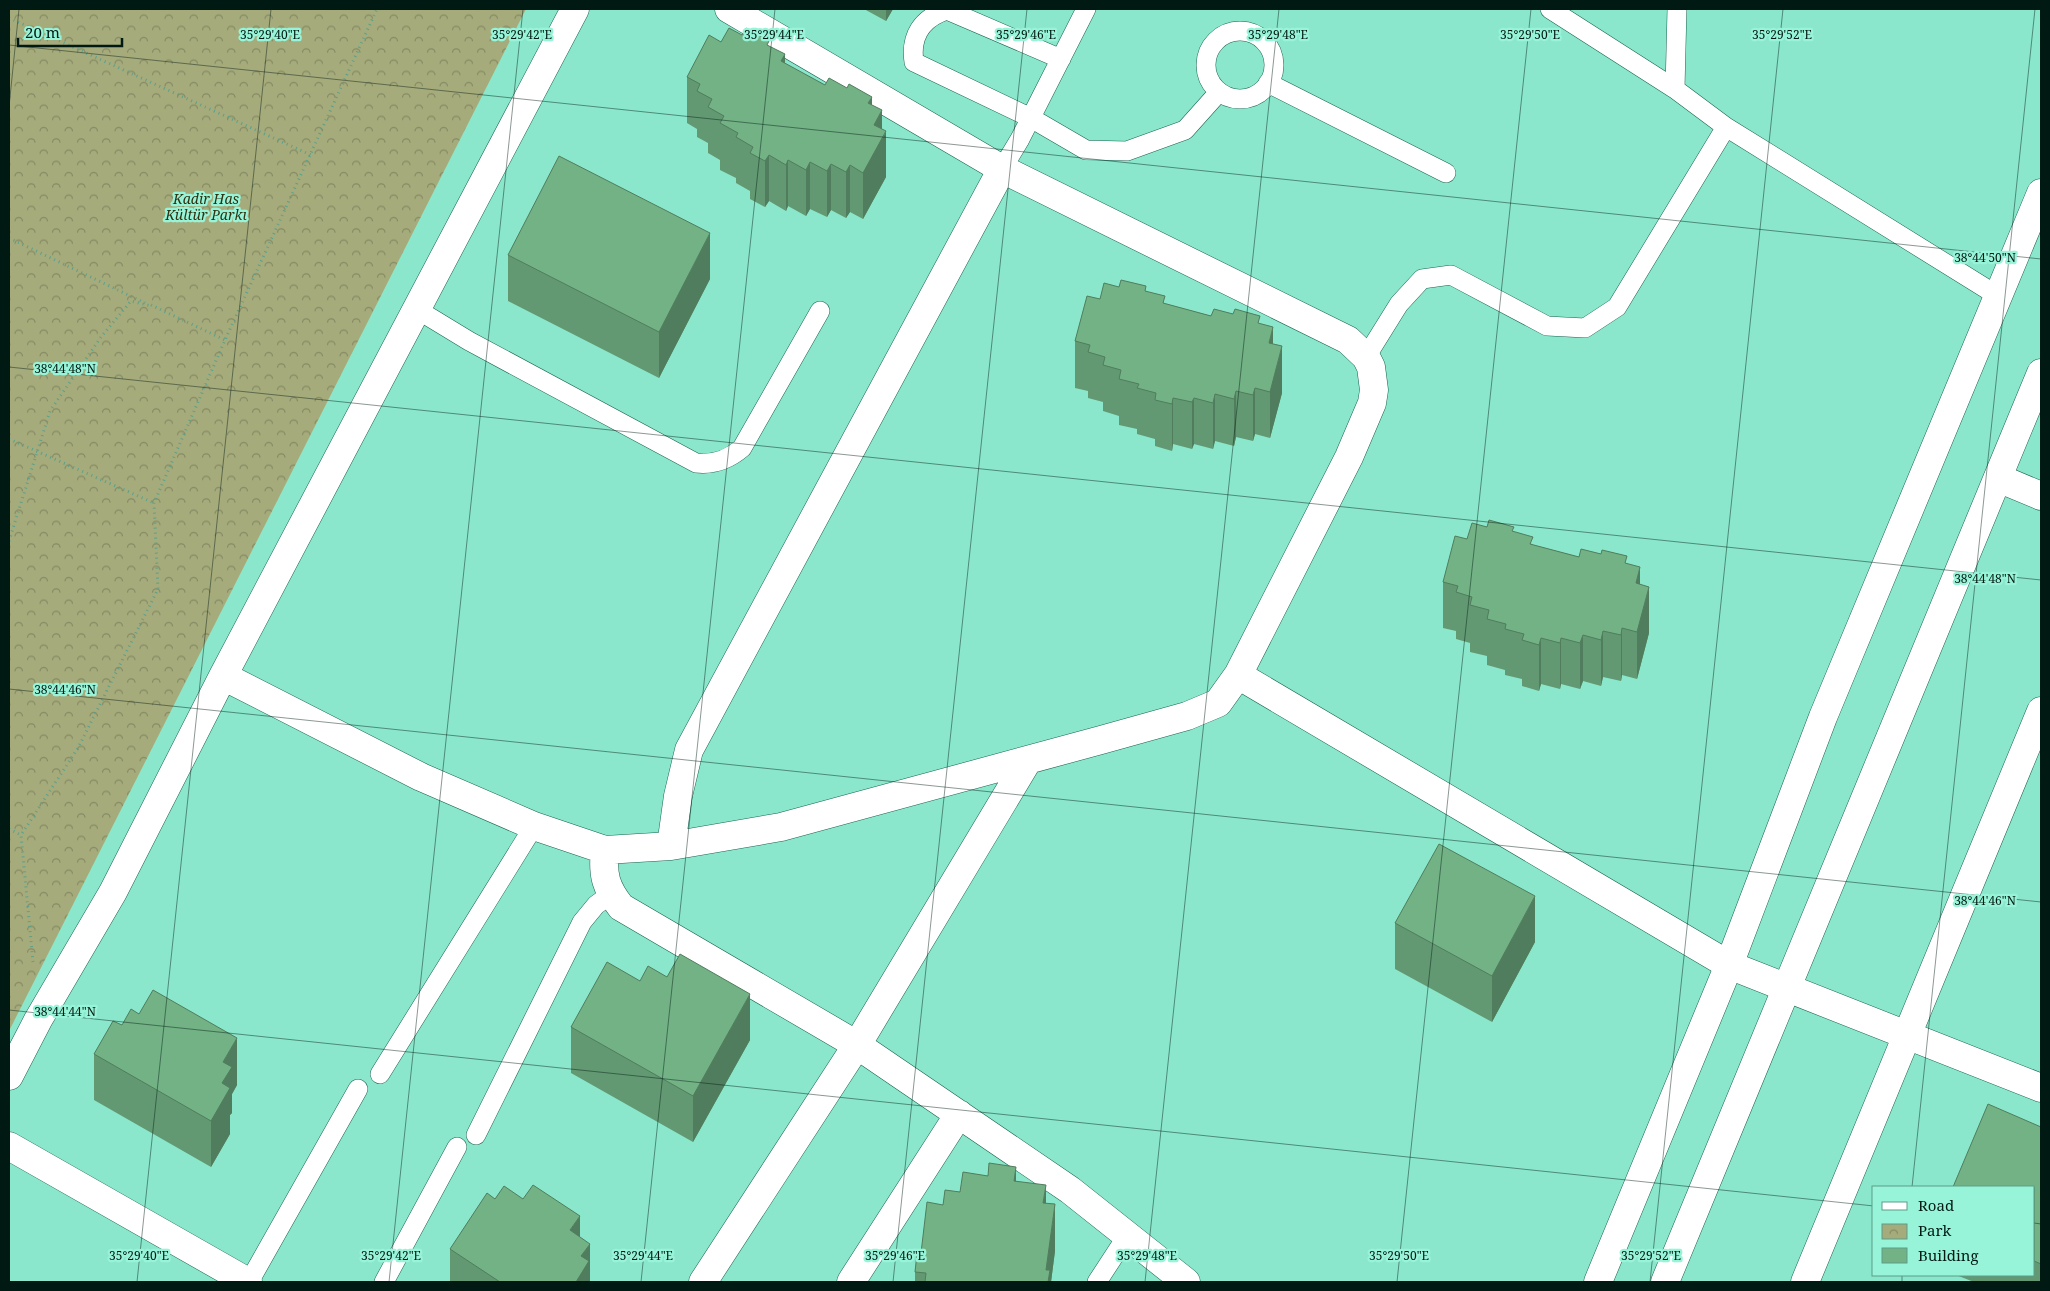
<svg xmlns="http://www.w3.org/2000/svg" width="2050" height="1291" font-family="'Noto Serif',serif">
<defs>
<pattern id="park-crowns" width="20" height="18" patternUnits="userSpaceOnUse" patternTransform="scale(1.25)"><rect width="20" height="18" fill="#a6ab7b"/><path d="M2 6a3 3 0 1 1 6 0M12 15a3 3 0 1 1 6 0" fill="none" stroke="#858a64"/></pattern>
</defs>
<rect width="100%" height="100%" fill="#8be7cb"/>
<!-- park -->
<path fill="url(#park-crowns)" d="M9,9H526L9,1031Z"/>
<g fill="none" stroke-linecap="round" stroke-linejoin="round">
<!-- service casing -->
<g stroke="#196451" stroke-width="20">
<path id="service" d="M1550,9L1675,89L1726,127L1998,296
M1206 65a34 34 0 1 1 68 0a34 34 0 1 1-68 0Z
M1061,59L947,10C922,18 910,36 914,62L1031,118L1086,150L1127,151L1185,130L1219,92
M1268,83L1446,173
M1675,89L1677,9
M1002,169L1020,139L1086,9
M418,310L469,341L696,463C714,465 728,460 742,448L820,311
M1366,357L1399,304L1422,279L1451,275L1547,326L1585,328L1617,307L1726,127
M380,1074L534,826
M476,1135L582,922L596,905L611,894
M249,1282L358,1089
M384,1282L457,1147
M1097,1282L1127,1236"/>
</g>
<!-- minor casing -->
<g stroke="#196451" stroke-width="29">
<path id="minor" d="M729,9L1002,169L1348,340L1366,357L1371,367L1374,390L1372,403L1349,457L1238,675
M1998,478L2041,496
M223,676L421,777L534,826L605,850L671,846L781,827L1101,740L1187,716L1218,703L1238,675L1729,965L2041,1088
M671,846L678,796L689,750L1002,169
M605,850C602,875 606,888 621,907L857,1045L1070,1190L1186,1282
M9,1076L38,1020L113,892L223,676L575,9
M9,1146L248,1282
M703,1282L857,1045L1028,760
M851,1282L959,1114
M1805,1282L2041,711"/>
</g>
<!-- tertiary casing -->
<g stroke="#196451" stroke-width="29">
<path id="tertiary" d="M1598,1282L1729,965L1823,717L2041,193
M1665,1282L2041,373"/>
</g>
<!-- path -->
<path stroke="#5ba08b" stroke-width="3" stroke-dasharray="1 4" stroke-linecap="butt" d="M9,18L311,155
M9,238L145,303
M151,305L225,340
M9,439L154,503
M9,541L50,411L101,337L131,301L151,306
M9,829L21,835
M33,962L21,835L78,748L158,589L154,503L225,340L377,9"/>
<!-- service -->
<use href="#service" stroke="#fff" stroke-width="19"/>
<!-- minor -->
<use href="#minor" stroke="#fff" stroke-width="28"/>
<!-- tertiary -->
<use href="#tertiary" stroke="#fff" stroke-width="28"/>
</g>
<!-- wall -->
<path fill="#629972" d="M864,9H893L886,21Z
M742,35L769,46L785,64L825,85L872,105L882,129L886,177L863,219L850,212L846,218L831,210L827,217L810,209L806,216L788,206L786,211L769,201L765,207L750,199V191L736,183V178L720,170V160L708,153V143L697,137V129L687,123V77L721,42Z
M508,255L710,279L659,378L508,301Z
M1119,287L1146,291L1165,304L1211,316L1260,324L1273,344L1282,393L1270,438L1255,434L1253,441L1236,437L1234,446L1215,441L1213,449L1194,444L1192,449L1173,444L1172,451L1155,446V439L1137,434V429L1119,425V416L1103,411V402L1088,398V391L1075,388V341Z
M1487,527L1514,532L1533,545L1579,557L1627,564L1640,584L1649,633L1637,679L1622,675L1621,681L1603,677L1601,686L1583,681L1580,689L1561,684L1560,689L1541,684L1539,691L1522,686V679L1505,675V670L1487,665V656L1470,652V643L1456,639V631L1443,628V582L1467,539Z
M1395,923L1535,942L1492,1022L1395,969Z
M640,981L750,1040L693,1142L571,1073V1027Z
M94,1054L237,1085L232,1094V1113L230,1115V1134L211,1167L94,1100Z
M2041,1127V1282H1974L1956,1275H2034V1187Z
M1016,1181L1046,1203L1055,1251L1051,1282H915V1272L921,1253L943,1205L960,1192Z
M580,1237L590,1282H450V1249Z"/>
<!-- shaded-wall -->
<path fill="#507d5d" d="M886,9H893L886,21Z
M785,54V101L781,61Z
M872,97V143L868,103Z
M882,110V139L886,131V177L863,219V173L874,125Z
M769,155V201L765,207V161Z
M788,160V206L786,211V165Z
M810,162V209L806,216V170Z
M831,164V210L827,217V171Z
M850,165V212L846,218V172Z
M710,233V279L659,378V332Z
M1273,327V373L1269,343Z
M1282,346V393L1270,438V392Z
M1255,388V434L1253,441V395Z
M1236,391V437L1234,446V399Z
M1215,394V441L1213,449V403Z
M1173,398V444L1172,451V404Z
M1194,398V444L1192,449V402Z
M1640,567V613L1636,583Z
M1649,587V633L1637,679V632Z
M1622,628V675L1621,681V635Z
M1603,631V677L1601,686V640Z
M1583,635V681L1580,689V643Z
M1541,638V684L1539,691V645Z
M1561,638V684L1560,689V643Z
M1535,896V942L1492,1022V976Z
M750,994V1040L693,1142V1096Z
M237,1038V1085L232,1094V1113L230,1115V1134L211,1167V1121L222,1083L223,1062Z
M1016,1167V1213L1014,1181Z
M1046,1185V1231L1043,1203Z
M1055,1204V1251L1051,1282H1046V1270Z
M580,1216V1263L570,1230Z
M590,1244V1282H576L581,1256Z"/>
<!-- building -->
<path fill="#72b285" stroke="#507d5d" d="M729,28L742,35L746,28L769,41L767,45L785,54L781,61L825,85L829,78L847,88L849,84L872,97L868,103L882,110L874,125L886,131L863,173L850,165L846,172L831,164L827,171L810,162L806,170L788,160L786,165L769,155L765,161L750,153L753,147L736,137L738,133L720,123L724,116L708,107L712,99L697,91L700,84L687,77L709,35L721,42Z
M559,156L710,233L659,332L508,255Z
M1121,280L1146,286L1145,291L1165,296L1163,303L1211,316L1214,309L1233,314L1235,309L1260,316L1258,323L1273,327L1269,343L1282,346L1270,392L1255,388L1253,395L1236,391L1234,399L1215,394L1213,403L1194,398L1192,402L1173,398L1172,404L1155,400L1156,393L1137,388L1139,384L1119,379L1121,370L1103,365L1105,357L1088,352L1090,345L1075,341L1087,296L1100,299L1104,283L1119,287Z
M1489,520L1514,527L1512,531L1533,537L1530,544L1579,557L1581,549L1601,554L1602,550L1627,556L1625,563L1640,567L1636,583L1649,587L1637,632L1622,628L1621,635L1603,631L1601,640L1583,635L1580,643L1561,638L1560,643L1541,638L1539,645L1522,640L1524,634L1505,629L1506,624L1487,619L1489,610L1470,605L1472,597L1456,592L1458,586L1443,582L1455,536L1467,539L1472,523L1487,527Z
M1439,844L1535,896L1492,976L1395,923Z
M680,954L750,994L693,1096L571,1027L607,962L640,981L648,966L667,977Z
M153,990L237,1038L223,1062L232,1067L222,1083L230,1088L211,1121L94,1054L113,1021L122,1025L131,1009L139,1014Z
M1988,1104L2041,1127V1264L2034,1261V1187H1953Z
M989,1163L1016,1167L1014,1181L1046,1185L1043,1203L1055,1204L1046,1270H1050L1048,1282H925L926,1273L915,1272L917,1253H921L927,1202L943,1205L945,1190L960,1192L963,1172L988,1176Z
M533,1185L580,1216L570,1230L590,1244L581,1256L589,1261L576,1282H500L450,1249L487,1193L495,1199L504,1186L523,1199Z"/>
<!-- ticks -->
<path fill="none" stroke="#001a13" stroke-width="1" stroke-opacity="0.45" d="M9,45L2041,259M9,107L19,9M9,367L2041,580M9,689L2041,902M9,1010L1874,1206M1912,1187L2035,9M2034,1223L2041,1224M137,1282L271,9M389,1282L523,9M641,1282L775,9M893,1282L1027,9M1145,1282L1279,9M1397,1282L1531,9M1650,1282L1783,9M1902,1282V1275"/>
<g text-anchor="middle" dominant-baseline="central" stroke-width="4.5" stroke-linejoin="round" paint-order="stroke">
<!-- park labels -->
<g font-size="14" font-style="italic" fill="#303212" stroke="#98f4d8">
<text x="206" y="198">Kadir Has<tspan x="206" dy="16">Kültür Parkı</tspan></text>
</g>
</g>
<g font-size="12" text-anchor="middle" fill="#001a13" stroke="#98f4d8" stroke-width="4.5" stroke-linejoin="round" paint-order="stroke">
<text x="270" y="39">35°29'40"E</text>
<text x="522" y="39">35°29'42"E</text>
<text x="774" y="39">35°29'44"E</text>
<text x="1026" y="39">35°29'46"E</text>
<text x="1278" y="39">35°29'48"E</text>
<text x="1530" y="39">35°29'50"E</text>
<text x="1782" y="39">35°29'52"E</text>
<text x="1985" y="262">38°44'50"N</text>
<text x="65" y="373">38°44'48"N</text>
<text x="1985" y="583">38°44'48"N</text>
<text x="65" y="694">38°44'46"N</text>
<text x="1985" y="905">38°44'46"N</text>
<text x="65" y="1016">38°44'44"N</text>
<text x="139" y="1260">35°29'40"E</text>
<text x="391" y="1260">35°29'42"E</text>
<text x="643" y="1260">35°29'44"E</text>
<text x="895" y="1260">35°29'46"E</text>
<text x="1147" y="1260">35°29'48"E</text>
<text x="1399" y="1260">35°29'50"E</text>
<text x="1651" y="1260">35°29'52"E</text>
</g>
<!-- border -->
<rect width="2050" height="1291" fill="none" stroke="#001a13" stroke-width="20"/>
<!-- legend -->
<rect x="1872" y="1186" width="162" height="90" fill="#98f4d8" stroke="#5b9d89"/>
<rect x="1882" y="1202" width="25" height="8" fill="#ffffff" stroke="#5b9d89"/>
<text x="1918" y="1211" font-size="15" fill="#001a13">Road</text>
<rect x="1882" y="1224" width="25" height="15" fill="url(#park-crowns)" stroke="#5b9d89"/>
<text x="1918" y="1236" font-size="15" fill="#001a13">Park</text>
<rect x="1882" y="1248" width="25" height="15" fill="#72b285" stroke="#5b9d89"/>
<text x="1918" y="1261" font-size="15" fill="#001a13">Building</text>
<!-- scale -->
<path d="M18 38v8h104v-8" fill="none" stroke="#001a13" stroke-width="2.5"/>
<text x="25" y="38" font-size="15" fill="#001a13" stroke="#98f4d8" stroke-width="4" paint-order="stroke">20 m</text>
</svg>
